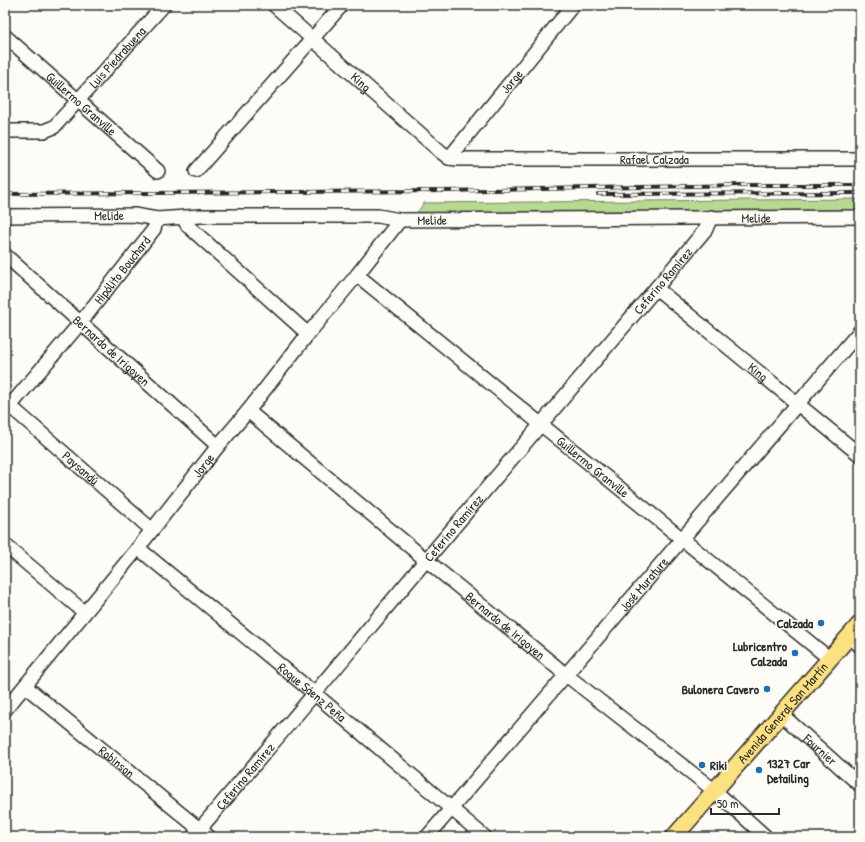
<svg xmlns="http://www.w3.org/2000/svg" width="865" height="842" font-family="'Patrick Hand',sans-serif">
<rect width="100%" height="100%" fill="#fdfcf7"/>
<filter id="ink" filterUnits="userSpaceOnUse"><feTurbulence type="fractalNoise" baseFrequency=".025" numOctaves="2"/><feDisplacementMap in="SourceGraphic" scale="8" xChannelSelector="R" yChannelSelector="G"/><feConvolveMatrix kernelMatrix="1 2 1 2 8 2 1 2 1" color-interpolation-filters="sRGB"/></filter>
<g filter="url(#ink)">
<!-- green -->
<path fill="#b8d992" stroke="#72825e" d="M860,199V211L416,214L424,203Z"/>
<g fill="none" stroke-linecap="round" stroke-linejoin="round">
<!-- minor casing -->
<g stroke="#2b2b2b" stroke-width="16">
<g id="minor">
<path id="s1" d="M274,5L441,152L449,158L457,159H860"/>
<path id="s2" d="M5,36L158,171"/>
<path id="s3" d="M5,131H44L54,127L164,5"/>
<path id="s4" d="M449,158L573,5"/>
<path d="M196,171L342,5"/>
<path id="s5" d="M5,216L134,215L157,219L200,216H378L400,220L860,217"/>
<path d="M183,218L188,226L308,334"/>
<path id="s6" d="M5,255L218,446"/>
<path id="s7" d="M357,275L830,659"/>
<path id="s8" d="M656,288L860,455"/>
<path id="s9" d="M10,406L151,529"/>
<path id="s10" d="M248,411L426,560L565,674L715,791L766,837"/>
<path id="s11" d="M5,412L81,322L154,229L157,219"/>
<path d="M5,545L84,612"/>
<path id="s12" d="M138,548L315,694L485,837"/>
<path d="M850,636L860,646"/>
<path id="s13" d="M25,686L209,837"/>
<path id="s14" d="M5,710L138,548L218,446L248,411L308,334L357,275L400,220"/>
<path id="s15" d="M781,714L860,785"/>
<path id="s16" d="M193,837C272,745 349,652 427,559C520,448 614,339 706,229L711,217"/>
<path id="s17" d="M427,837L860,331"/>
</g>
</g>
<!-- major casing -->
<g stroke="#2b2b2b" stroke-width="19">
<g id="major">
<path id="s18" d="M674,837L860,624"/>
</g>
</g>
<!-- minor -->
<use href="#minor" stroke="#fdfcf7" stroke-width="13"/>
<!-- major -->
<use href="#major" stroke="#fbe180" stroke-width="16"/>
<!-- rail casing -->
<g stroke="#2b2b2b" stroke-width="4">
<path id="rail" d="M5,194L444,191L743,185H860
M598,194L860,193"/>
</g>
<!-- rail -->
<use href="#rail" stroke="#fdfcf7" stroke-width="2.5" stroke-dasharray="8" stroke-linecap="butt"/>
</g>
</g>
<!-- markers -->
<g fill="#1f6fb2" stroke="#fdfcf7" stroke-width="1.5">
<circle cx="821" cy="623" r="4"/>
<circle cx="795" cy="653" r="4"/>
<circle cx="767" cy="689" r="4"/>
<circle cx="702" cy="765" r="4"/>
<circle cx="759" cy="770" r="4"/>
</g>
<g text-anchor="middle" dominant-baseline="central" stroke-width="3.5" stroke-linejoin="round" paint-order="stroke">
<!-- street labels -->
<g font-size="13" fill="#2b2b2b" stroke="#fdfcf7">
<text stroke="none"><textPath href="#s3" startOffset="144">Luis Piedrabuena</textPath></text>
<text stroke="none"><textPath href="#s4" startOffset="99">Jorge</textPath></text>
<text stroke="none"><textPath href="#s1" startOffset="116">King</textPath></text>
<text stroke="none"><textPath href="#s2" startOffset="102">Guillermo Granville</textPath></text>
<text stroke="none"><textPath href="#s1" startOffset="438">Rafael Calzada</textPath></text>
<text stroke="none"><textPath href="#s5" startOffset="104">Melide</textPath></text>
<text stroke="none"><textPath href="#s5" startOffset="752">Melide</textPath></text>
<text stroke="none"><textPath href="#s5" startOffset="428">Melide</textPath></text>
<text stroke="none"><textPath href="#s11" startOffset="184">Hipólito Bouchard</textPath></text>
<text stroke="none"><textPath href="#s16" startOffset="728">Ceferino Ramírez</textPath></text>
<text stroke="none"><textPath href="#s6" startOffset="143">Bernardo de Irigoyen</textPath></text>
<text stroke="none"><textPath href="#s8" startOffset="132">King</textPath></text>
<text stroke="none"><textPath href="#s14" startOffset="315">Jorge</textPath></text>
<text stroke="none"><textPath href="#s7" startOffset="304">Guillermo Granville</textPath></text>
<text stroke="none"><textPath href="#s9" startOffset="94">Paysandú</textPath></text>
<text stroke="none"><textPath href="#s16" startOffset="404">Ceferino Ramírez</textPath></text>
<text stroke="none"><textPath href="#s17" startOffset="333">José Murature</textPath></text>
<text stroke="none"><textPath href="#s10" startOffset="335">Bernardo de Irigoyen</textPath></text>
<text stroke="none"><textPath href="#s12" startOffset="226">Roque Sáenz Peña</textPath></text>
<text stroke="none"><textPath href="#s18" startOffset="165">Avenida General San Martín</textPath></text>
<text stroke="none"><textPath href="#s15" startOffset="53">Fournier</textPath></text>
<text stroke="none"><textPath href="#s13" startOffset="119">Robinson</textPath></text>
<text stroke="none"><textPath href="#s16" startOffset="80">Ceferino Ramírez</textPath></text>
</g>
<!-- poi labels -->
<g font-size="13" font-weight="bold" fill="#2b2b2b" stroke="#fdfcf7" text-anchor="end">
<text x="813" y="623">Calzada</text>
<text x="787" y="646">Lubricentro<tspan x="787" dy="15">Calzada</tspan></text>
<text x="759" y="689">Bulonera Cavero</text>
<text x="767" y="763" text-anchor="start">1327 Car<tspan x="767" dy="15">Detailing</tspan></text>
<text x="710" y="765" text-anchor="start">Riki</text>
</g>
</g>
<!-- margin -->
<rect width="865" height="842" fill="none" stroke="#fdfcf7" stroke-width="20"/>
<rect x="10" y="10" width="845" height="822" fill="none" stroke="#2b2b2b" stroke-width="1.5" filter="url(#ink)"/>
<!-- scale -->
<path d="M711 808v6h68v-6" fill="none" stroke="#2b2b2b" stroke-width="2"/>
<text x="717" y="808" font-size="12" fill="#2b2b2b" stroke="#fdfcf7" stroke-width="3" paint-order="stroke">50 m</text>
</svg>
